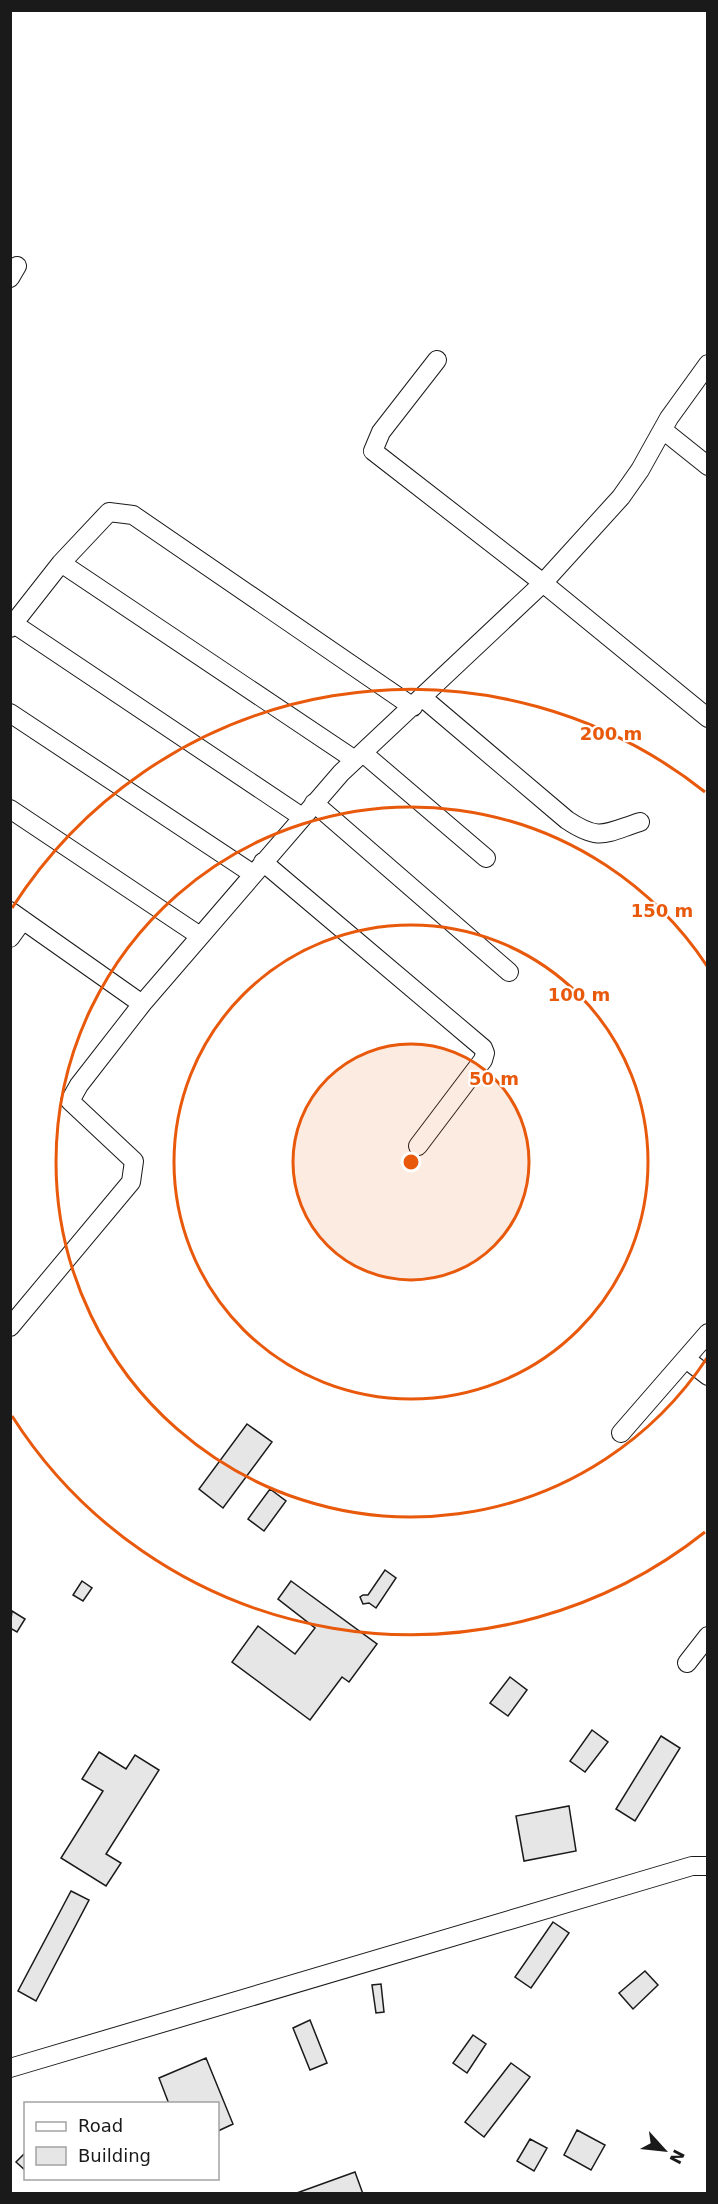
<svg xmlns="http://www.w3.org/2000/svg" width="718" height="2204" font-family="'DejaVu Sans',sans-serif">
<rect width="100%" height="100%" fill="#fff"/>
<!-- building -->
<path fill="#e6e6e6" stroke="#1a1a1a" stroke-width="1.5" d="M247,1424L272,1442L223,1508L199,1489Z
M270,1489L286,1501L264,1531L248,1519Z
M385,1570L396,1578L376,1608L369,1603L363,1604L360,1597L363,1595H368Z
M82,1581L92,1588L83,1601L73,1595Z
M291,1581L377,1644L349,1682L342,1677L310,1720L232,1662L258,1626L295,1654L315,1628L278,1599Z
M12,1611L25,1619L17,1632L10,1628Z
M510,1677L527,1690L508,1716L490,1703Z
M592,1730L608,1742L585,1772L570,1761Z
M661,1736L680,1748L635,1821L616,1809Z
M99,1752L126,1769L135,1755L159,1770L106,1854L121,1863L106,1886L61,1858L103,1791L82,1779Z
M569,1806L576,1851L524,1861L516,1816Z
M71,1891L89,1900L36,2001L18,1991Z
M553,1922L569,1933L531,1988L515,1977Z
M645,1971L658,1985L633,2009L619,1993Z
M381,1984L384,2012L376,2013L372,1985Z
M310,2020L327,2063L310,2070L293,2028Z
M473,2035L486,2044L467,2073L453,2063Z
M206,2058L233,2124L218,2131V2104H169L159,2078Z
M511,2063L530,2077L484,2137L465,2122Z
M577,2130L605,2145L591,2170L564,2155Z
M530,2139L547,2148L534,2171L517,2161Z
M26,2152V2171L16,2162Z
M355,2172L363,2194H294Z"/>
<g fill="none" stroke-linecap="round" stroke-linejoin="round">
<!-- minor casing -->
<g stroke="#1a1a1a" stroke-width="20">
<path id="minor" d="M10,278L17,266
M437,360L381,432L373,451L543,583L708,718
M663,430L708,466
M61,563L355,760
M14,624L302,817
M10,628L61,563L109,512L133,515L413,707
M423,698L567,820C600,842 605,833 640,822
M10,713L253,874
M363,753L486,858
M314,803L509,972
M10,809L200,936
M263,862L483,1048L485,1053L483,1060L418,1146
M10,911L142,1004
M10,938L23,920
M10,1327L131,1182L134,1161L70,1101L79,1085L142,1004L341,773L543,583L621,497L640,470L669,418L708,364
M686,1359L708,1376
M621,1433L708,1333
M687,1663L708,1636
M10,2068L692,1866H708"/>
</g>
<!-- minor -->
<use href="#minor" stroke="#fff" stroke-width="18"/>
</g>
<!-- distance rings -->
<circle cx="411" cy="1162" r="118" fill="#e8590c" fill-opacity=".12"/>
<g fill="none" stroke="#e8590c" stroke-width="3">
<circle cx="411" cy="1162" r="118"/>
<circle cx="411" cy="1162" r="237"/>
<path d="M707 1358A355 355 0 1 1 707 966"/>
<path d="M705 1532A473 473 0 0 1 12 1416M12 908A473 473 0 0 1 705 792"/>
</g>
<circle cx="411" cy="1162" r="9" fill="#e8590c" stroke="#fff" stroke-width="3"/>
<g font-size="18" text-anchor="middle" font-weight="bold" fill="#e8590c" stroke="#fff" stroke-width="4.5" stroke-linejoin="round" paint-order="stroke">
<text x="611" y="740">200 m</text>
<text x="662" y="917">150 m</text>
<text x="579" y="1001">100 m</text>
<text x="494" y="1085">50 m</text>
</g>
<!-- border -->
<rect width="718" height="2204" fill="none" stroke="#1a1a1a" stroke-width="24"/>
<!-- legend -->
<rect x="24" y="2102" width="195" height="78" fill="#ffffff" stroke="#a3a3a3" stroke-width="1.5"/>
<rect x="36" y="2122" width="30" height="9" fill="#ffffff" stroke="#a3a3a3" stroke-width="1.5"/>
<text x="78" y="2132" font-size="18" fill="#1a1a1a">Road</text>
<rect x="36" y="2147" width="30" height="18" fill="#e6e6e6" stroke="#a3a3a3" stroke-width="1.5"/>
<text x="78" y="2162" font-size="18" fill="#1a1a1a">Building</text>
<!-- north arrow -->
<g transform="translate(664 2150) rotate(117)" stroke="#ffffff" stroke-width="4.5" paint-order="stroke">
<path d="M0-4.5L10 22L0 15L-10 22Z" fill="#1a1a1a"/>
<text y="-9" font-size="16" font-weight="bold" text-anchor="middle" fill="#1a1a1a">N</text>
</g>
</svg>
